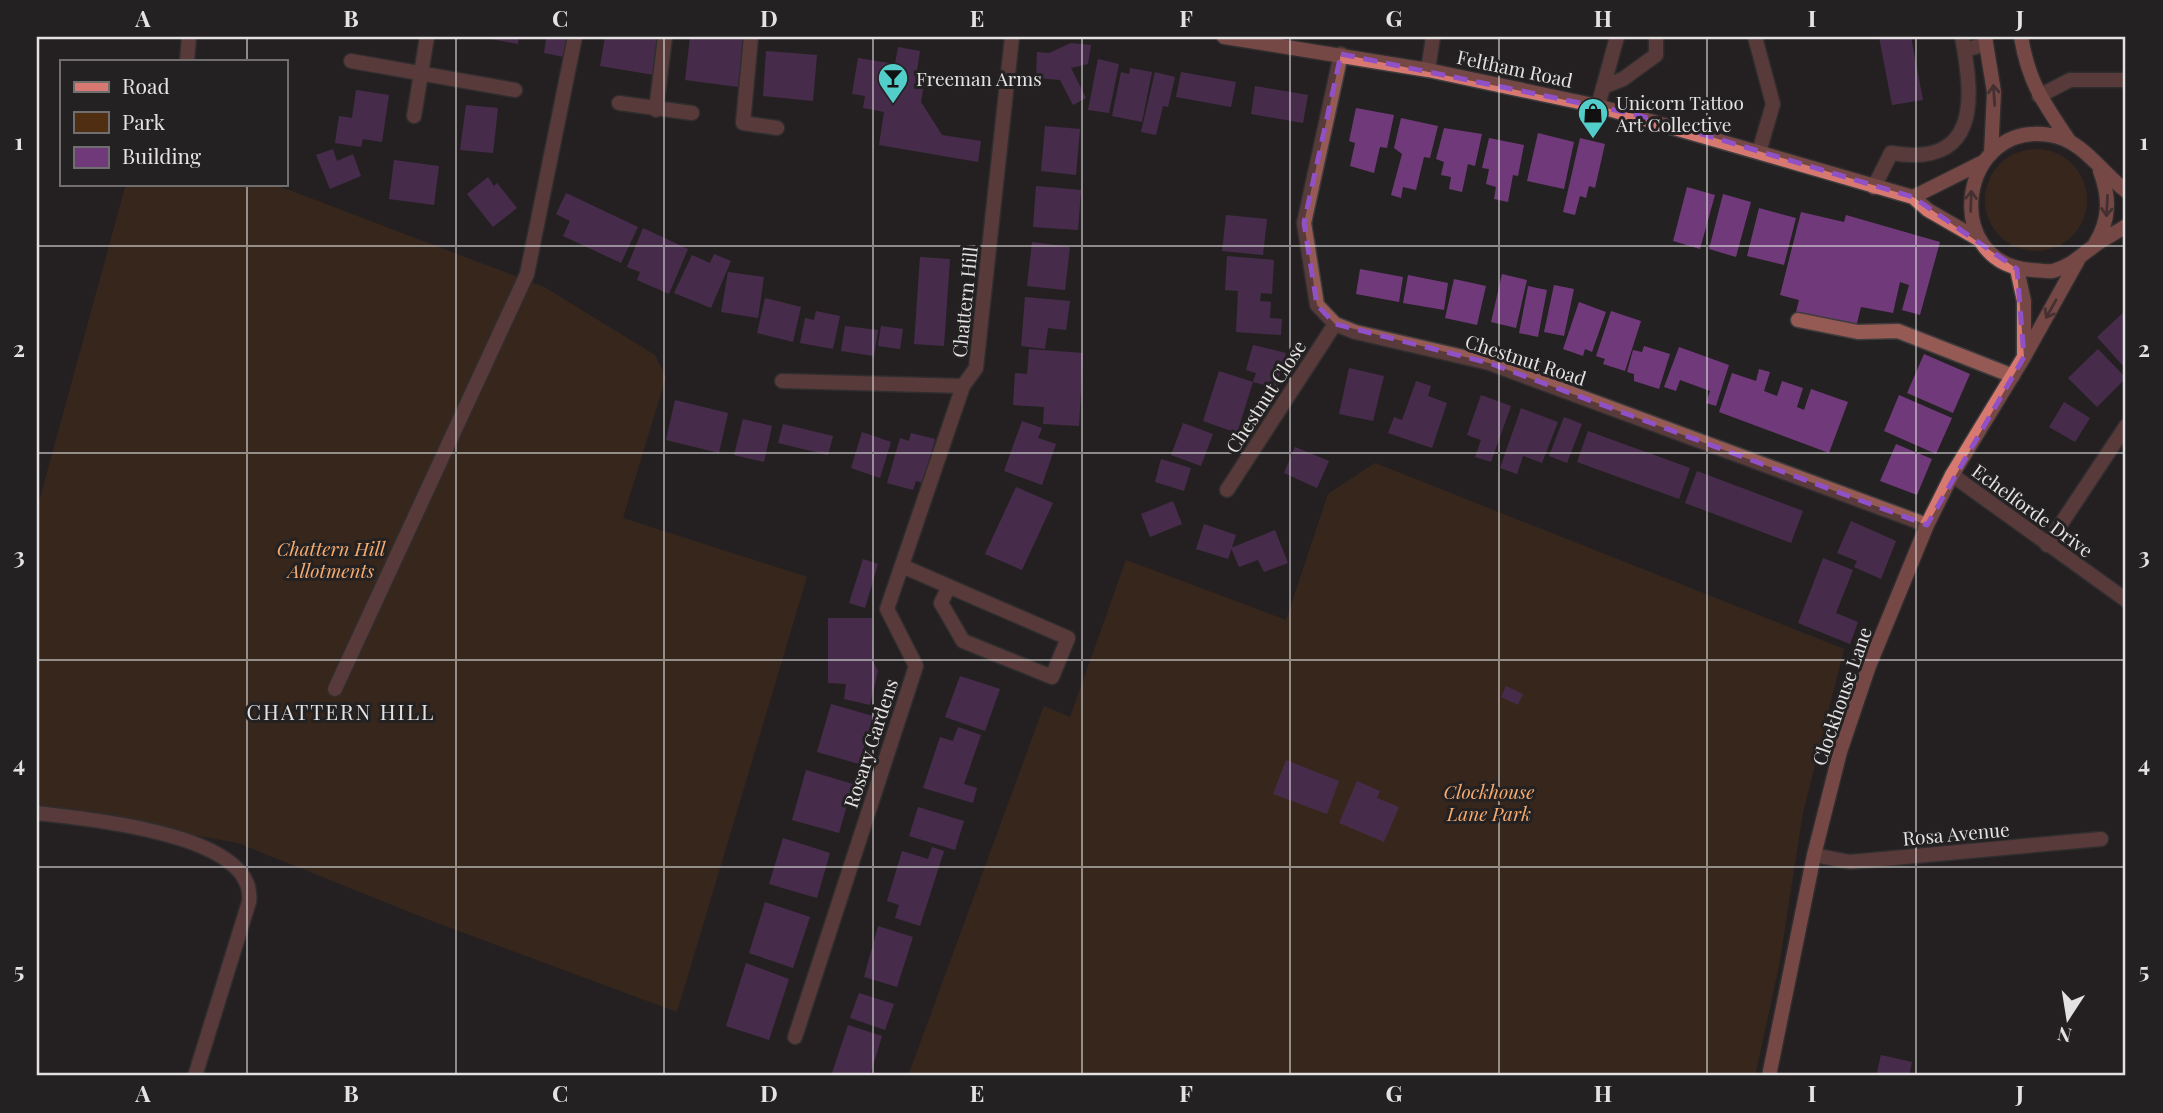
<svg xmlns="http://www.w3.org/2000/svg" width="2163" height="1113" font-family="'Playfair Display',serif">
<rect width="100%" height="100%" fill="#242122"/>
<!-- green -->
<path fill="#4f2e12" d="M1985 200a51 51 0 1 1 102 0a51 51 0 1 1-102 0Z
M126,184H273L544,287L655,355L666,377L623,518L807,577L677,1012L432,921L238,843L37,807V509Z
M1375,463L1844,649L1803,812L1779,966L1755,1076H908L1044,706L1070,717L1126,560L1286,620L1328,494Z"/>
<!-- building -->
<path fill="#703a7a" d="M479,37H519L518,44Z
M540,37H567L564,57L544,53L546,39Z
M605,37H660L654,75L600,66Z
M690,37L744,39L738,87L685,80Z
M1879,37H1911L1923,100L1892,105Z
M1071,43L1091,45L1088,64L1071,68L1086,98L1073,105L1060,80L1036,78L1037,52L1049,53Z
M898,47L920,51L916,77L925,79L921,102L942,135L981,141L978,162L879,145L884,112L863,108L865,96L852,94L858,58L895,64Z
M766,51L817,55L813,101L763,96Z
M1098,59L1119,64L1109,113L1088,110Z
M1130,68L1152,72L1142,122L1112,116L1121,72L1129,74Z
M1155,72L1175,77L1168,107L1163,106L1156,135L1141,132Z
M1181,72L1236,82L1231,107L1176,97Z
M1255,86L1308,95L1303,123L1251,114Z
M356,90L389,95L382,142L363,139L361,147L335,143L339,116L352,118Z
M466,105L498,108L493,153L460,150Z
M1356,108L1394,115L1387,148L1380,147L1374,173L1350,166L1355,143L1349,141Z
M1401,118L1438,126L1430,158L1424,157L1416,190L1403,187L1401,198L1391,195L1402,154L1394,148Z
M1045,126L1080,129L1076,175L1041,171Z
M1444,128L1482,134L1475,166L1468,164L1462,192L1449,189L1451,177L1441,175L1444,162L1436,159Z
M1538,133L1574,142L1564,189L1527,181Z
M1489,138L1524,145L1518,176L1513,175L1508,202L1494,199L1496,187L1486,184L1489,169L1482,168Z
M1580,138L1605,144L1595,188L1589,186L1586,198L1580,196L1575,215L1563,212Z
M333,149L337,161L353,154L361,176L330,189L316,155Z
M394,160L439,166L434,205L389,199Z
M488,177L494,186L497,183L517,208L493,227L467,194Z
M1036,186L1081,190L1078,230L1033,227Z
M1687,187L1715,195L1700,249L1673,241Z
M566,193L638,227L621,263L563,236L570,221L556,214Z
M1723,194L1751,202L1736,257L1709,249Z
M1759,208L1796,218L1784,265L1747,256Z
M1801,212L1844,222L1846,215L1940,242L1920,315L1902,310L1909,285L1900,282L1893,313L1861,307L1855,331L1795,316L1799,300L1780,295Z
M1226,215L1267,219L1263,255L1222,251Z
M643,228L688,249L669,294L637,280L640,272L627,267Z
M1032,242L1070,247L1065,290L1027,286Z
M714,254L731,261L711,308L674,293L692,255L710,263Z
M1227,256L1274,260L1272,294L1261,293L1260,301L1271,302L1270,318L1282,319L1281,335L1236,332L1238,291L1225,290Z
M920,257L950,259L944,346L914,344Z
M1360,269L1403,277L1399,302L1356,294Z
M728,272L764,277L758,318L721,312Z
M1502,274L1527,280L1516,328L1491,322Z
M1408,275L1448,283L1444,310L1403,303Z
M1454,279L1486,286L1477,325L1445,318Z
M1554,285L1574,289L1564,336L1544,332Z
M1528,286L1547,290L1538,337L1519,333Z
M1025,297L1070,301L1066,330L1048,328L1045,349L1021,346Z
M765,298L801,307L793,342L757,333Z
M1579,302L1606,312L1592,352L1585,349L1583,356L1563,349Z
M2126,310V366L2125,368L2097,337Z
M816,311L840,316L833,349L800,343L805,318L814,320Z
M1611,311L1641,321L1625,371L1603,364L1605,359L1596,356Z
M845,326L878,330L874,356L841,351Z
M881,326L903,329L900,349L878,346Z
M1253,345L1286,353L1276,388L1253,382L1237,433L1203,421L1219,371L1253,382L1256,373L1246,370Z
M1644,346L1670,354L1659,389L1634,381V374L1627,372L1633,350L1642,352Z
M1679,347L1729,365L1716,406L1706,403L1710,391L1680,380L1676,391L1664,387Z
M1029,349L1083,353L1079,426L1043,424L1044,407L1013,405L1015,373L1027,374Z
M2098,349L2126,378L2097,407L2068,378Z
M1924,354L1970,374L1953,413L1907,393Z
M1349,368L1384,376L1373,421L1339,414Z
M1759,369L1770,372L1764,391L1777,396L1782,381L1803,388L1797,407L1804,410L1811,389L1848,402L1829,453L1719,412L1732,373L1756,381Z
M1416,381L1431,386L1428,396L1447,403L1432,448L1388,433L1394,417L1402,420Z
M1481,395L1511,406L1491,462L1475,457L1481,440L1467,435Z
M1899,395L1952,418L1936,454L1884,431Z
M675,400L728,413L719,453L666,440Z
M2064,402L2090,418L2075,442L2049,427Z
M1521,408L1558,422L1542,463L1523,456L1517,474L1500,468Z
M1564,417L1582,424L1567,463L1549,456Z
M743,419L772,426L764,462L734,455Z
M1022,421L1042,428L1038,438L1056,444L1042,485L1004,471Z
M1183,423L1213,434L1201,466L1171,455Z
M783,424L833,436L828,455L778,443Z
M1588,431L1690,468L1679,499L1577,462Z
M862,432L891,442L880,478L851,468Z
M911,433L935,439L923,483L916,481L913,490L887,483L900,438L909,441Z
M1896,444L1932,459L1917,495L1880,481Z
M1295,447L1329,461L1317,488L1284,473Z
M1161,459L1191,468L1184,491L1155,482Z
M1697,471L1803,511L1791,543L1685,503Z
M1016,487L1053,503L1022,570L985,554Z
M1173,501L1182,524L1150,537L1141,514Z
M1851,521L1896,541L1881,579L1854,567L1857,561L1837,553Z
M1204,524L1236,535L1228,559L1196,549Z
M1275,530L1288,563L1264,572L1258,560L1239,567L1231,548Z
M1823,558L1853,570L1836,613L1858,622L1850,644L1798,623Z
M863,559L878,564L865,608L849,603Z
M828,618H872L873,661L878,671L870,705L844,699L846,684L828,683Z
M960,676L1000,689L985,731L945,717Z
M1506,686L1523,694L1518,705L1501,697Z
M831,704L873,716L859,764L817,752Z
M958,727L981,735L964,784L977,788L973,803L923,788L940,737L953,741Z
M1286,760L1339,781L1327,814L1273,794Z
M806,770L853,784L839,833L792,820Z
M1357,781L1380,791L1377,798L1399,807L1384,842L1339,823Z
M918,807L964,821L955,850L909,836Z
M783,838L830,853L817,898L769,884Z
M932,847L944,851L920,926L895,918L899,905L887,901L902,851L928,859Z
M765,902L810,917L793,968L749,953Z
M878,926L913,937L897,987L864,977Z
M746,963L789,979L769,1040L726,1026Z
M859,993L894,1004L885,1030L850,1018Z
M848,1025L882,1036L870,1076H831Z
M1881,1055L1912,1062L1909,1076H1876Z"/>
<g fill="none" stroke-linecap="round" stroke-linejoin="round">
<!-- service casing -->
<g stroke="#3f3c3d" stroke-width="17">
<path id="service" d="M751,37L743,123L777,128
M1755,37L1773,104L1759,152
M1965,50L1986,44
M187,61L189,37
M351,61L515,90
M1603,87L1623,79L1656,55V37
M2039,96L2070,80H2126
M619,103L692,113
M1598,106L1617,37
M656,110L665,37
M1798,320L1858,332L1898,331L2013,376
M2047,545L2126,426
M902,566L1068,638L1052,677L963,641L941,603L949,586
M335,689L527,274L575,37
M37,813C84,819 258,833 249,902L195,1076"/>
</g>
<!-- minor casing -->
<g stroke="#3f3c3d" stroke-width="17">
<path id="minor" d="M1341,54L1304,223L1317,305L1335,324L1355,332L1489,363L1927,525
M1428,70L1433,37
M414,116L427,37
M1874,187L1891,153C1979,167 1974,101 1962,37
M782,381L963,386L976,368L1012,37
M1952,475L2126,600
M1227,490L1335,324
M1814,855L1850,862L2101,839
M795,1037L916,666L887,609L963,386"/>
</g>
<!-- secondary casing -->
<g stroke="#3f3c3d" stroke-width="17">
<path id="secondary" d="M1224,37L1428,70L1598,106L1913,197L1928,210L1980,240
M1985,37L1994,92L1991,154
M2021,37C2029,84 2044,103 2070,142
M2126,191C2101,172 2083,140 2050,135C1959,120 1939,264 2032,270C2039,270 2047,272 2053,271C2071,266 2080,256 2094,246C2104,238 2116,233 2126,226
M1913,197L1983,162
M2095,244C2110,220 2110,197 2100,171
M2017,269L2024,301V355
M1769,1076L1814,855L1840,752L1869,666L1927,525L1952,475L2024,357L2078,260"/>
</g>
<!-- service -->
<use href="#service" stroke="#965a55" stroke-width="14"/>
<!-- minor -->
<use href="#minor" stroke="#965a55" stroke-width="14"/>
<!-- secondary -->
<use href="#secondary" stroke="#d87971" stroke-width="14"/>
</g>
<!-- one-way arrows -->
<defs><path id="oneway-shaft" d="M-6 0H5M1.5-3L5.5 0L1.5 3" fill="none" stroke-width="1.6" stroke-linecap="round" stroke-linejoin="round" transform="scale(1.75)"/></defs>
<g stroke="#6c4442">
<use href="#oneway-shaft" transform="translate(1994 95) rotate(-94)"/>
<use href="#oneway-shaft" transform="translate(1971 201) rotate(-88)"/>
<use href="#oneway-shaft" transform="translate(2107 206) rotate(93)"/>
<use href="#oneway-shaft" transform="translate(2051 309) rotate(119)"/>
</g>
<!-- marked area -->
<path d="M0 0H2163V1113H0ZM1341,54L1634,114L1913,197L2017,269L2024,357L1927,525L1489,363L1335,324L1317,305L1304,223Z" fill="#242122" fill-opacity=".55" fill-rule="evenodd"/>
<path fill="none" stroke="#9050c6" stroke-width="5" stroke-dasharray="14 9" stroke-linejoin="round" d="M1341,54L1634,114L1913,197L2017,269L2024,357L1927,525L1489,363L1335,324L1317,305L1304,223Z"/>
<!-- grid -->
<path fill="none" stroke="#e4e2e2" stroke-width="2" stroke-opacity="0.55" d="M247,37V61M456,37V1076M664,37V1076M873,37V1076M1082,37V1076M1290,37V1076M1499,37V1076M1707,37V1076M1916,37V1076M247,184V1076M37,246H2126M37,453H2126M37,660H2126M37,867H2126"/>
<!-- icons -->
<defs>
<g id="bar-pin" transform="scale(1.575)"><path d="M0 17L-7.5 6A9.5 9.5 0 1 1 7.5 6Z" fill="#53cdc9" stroke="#242122"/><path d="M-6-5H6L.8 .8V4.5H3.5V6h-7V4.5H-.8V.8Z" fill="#111"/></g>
<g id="shop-pin" transform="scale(1.575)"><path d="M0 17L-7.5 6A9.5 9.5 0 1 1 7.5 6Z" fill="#53cdc9" stroke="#242122"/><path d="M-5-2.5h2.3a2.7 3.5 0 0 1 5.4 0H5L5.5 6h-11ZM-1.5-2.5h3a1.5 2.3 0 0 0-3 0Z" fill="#111"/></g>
</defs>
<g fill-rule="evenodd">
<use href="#bar-pin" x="893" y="78"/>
<use href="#shop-pin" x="1593" y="113"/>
</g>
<g text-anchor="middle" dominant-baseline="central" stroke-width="6" stroke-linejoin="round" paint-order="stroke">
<!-- street labels -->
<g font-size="19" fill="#e4e2e2" stroke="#242122">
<text transform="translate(1515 68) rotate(12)">Feltham Road</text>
<text transform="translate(964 302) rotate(-84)">Chattern Hill</text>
<text transform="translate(1526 359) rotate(18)">Chestnut Road</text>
<text transform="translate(1265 396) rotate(-57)">Chestnut Close</text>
<text transform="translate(2033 510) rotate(36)">Echelforde Drive</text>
<text transform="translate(1841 696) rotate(-71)">Clockhouse Lane</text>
<text transform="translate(870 743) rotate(-72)">Rosary Gardens</text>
<text transform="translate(1956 833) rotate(-5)">Rosa Avenue</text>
</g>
<!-- poi labels -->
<g font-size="19" fill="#e4e2e2" stroke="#242122" text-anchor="start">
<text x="916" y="78">Freeman Arms</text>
<text x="1616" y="102">Unicorn Tattoo<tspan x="1616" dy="22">Art Collective</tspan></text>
</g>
<!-- park labels -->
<g font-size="19" font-style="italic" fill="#f7ab6f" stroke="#242122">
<text x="331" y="548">Chattern Hill<tspan x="331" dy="22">Allotments</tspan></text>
<text x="1489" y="791">Clockhouse<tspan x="1489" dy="22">Lane Park</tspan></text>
</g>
<!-- neighbourhood labels -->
<g font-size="21" letter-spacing="2" fill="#e4e2e2" stroke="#242122">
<text x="341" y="711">CHATTERN HILL</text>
</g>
</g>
<!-- border -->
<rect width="2163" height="1113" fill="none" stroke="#242122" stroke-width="77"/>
<!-- legend -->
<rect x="60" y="60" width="228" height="126" fill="#242122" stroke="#716e6f" stroke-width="2"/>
<rect x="74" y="82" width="35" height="10" fill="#d87971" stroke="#716e6f" stroke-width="2"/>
<text x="122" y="94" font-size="21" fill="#e4e2e2">Road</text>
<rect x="74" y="112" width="35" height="21" fill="#4f2e12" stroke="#716e6f" stroke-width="2"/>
<text x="122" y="130" font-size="21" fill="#e4e2e2">Park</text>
<rect x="74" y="147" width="35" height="21" fill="#703a7a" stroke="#716e6f" stroke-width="2"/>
<text x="122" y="164" font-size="21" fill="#e4e2e2">Building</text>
<!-- north arrow -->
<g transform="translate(2068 1018) rotate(192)" stroke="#242122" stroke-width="5" paint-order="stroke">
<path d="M0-5L12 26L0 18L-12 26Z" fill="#e4e2e2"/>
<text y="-10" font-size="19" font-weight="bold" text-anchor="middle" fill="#e4e2e2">N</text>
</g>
<rect x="38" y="38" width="2086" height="1036" fill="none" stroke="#e4e2e2" stroke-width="2.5"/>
<g font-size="23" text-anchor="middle" font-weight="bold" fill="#e4e2e2">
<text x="143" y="27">A</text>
<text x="351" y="27">B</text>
<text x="560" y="27">C</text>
<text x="769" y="27">D</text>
<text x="977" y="27">E</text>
<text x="1186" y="27">F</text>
<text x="1394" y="27">G</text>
<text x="1603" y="27">H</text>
<text x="1812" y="27">I</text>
<text x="2020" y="27">J</text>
<text x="19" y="150">1</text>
<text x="2144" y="150">1</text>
<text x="19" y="357">2</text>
<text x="2144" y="357">2</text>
<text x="19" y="564">3</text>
<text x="2144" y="564">3</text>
<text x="19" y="772">4</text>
<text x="2144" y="772">4</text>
<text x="19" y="979">5</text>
<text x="2144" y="979">5</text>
<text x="143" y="1102">A</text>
<text x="351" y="1102">B</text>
<text x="560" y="1102">C</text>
<text x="769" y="1102">D</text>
<text x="977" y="1102">E</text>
<text x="1186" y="1102">F</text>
<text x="1394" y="1102">G</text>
<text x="1603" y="1102">H</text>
<text x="1812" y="1102">I</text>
<text x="2020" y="1102">J</text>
</g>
</svg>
